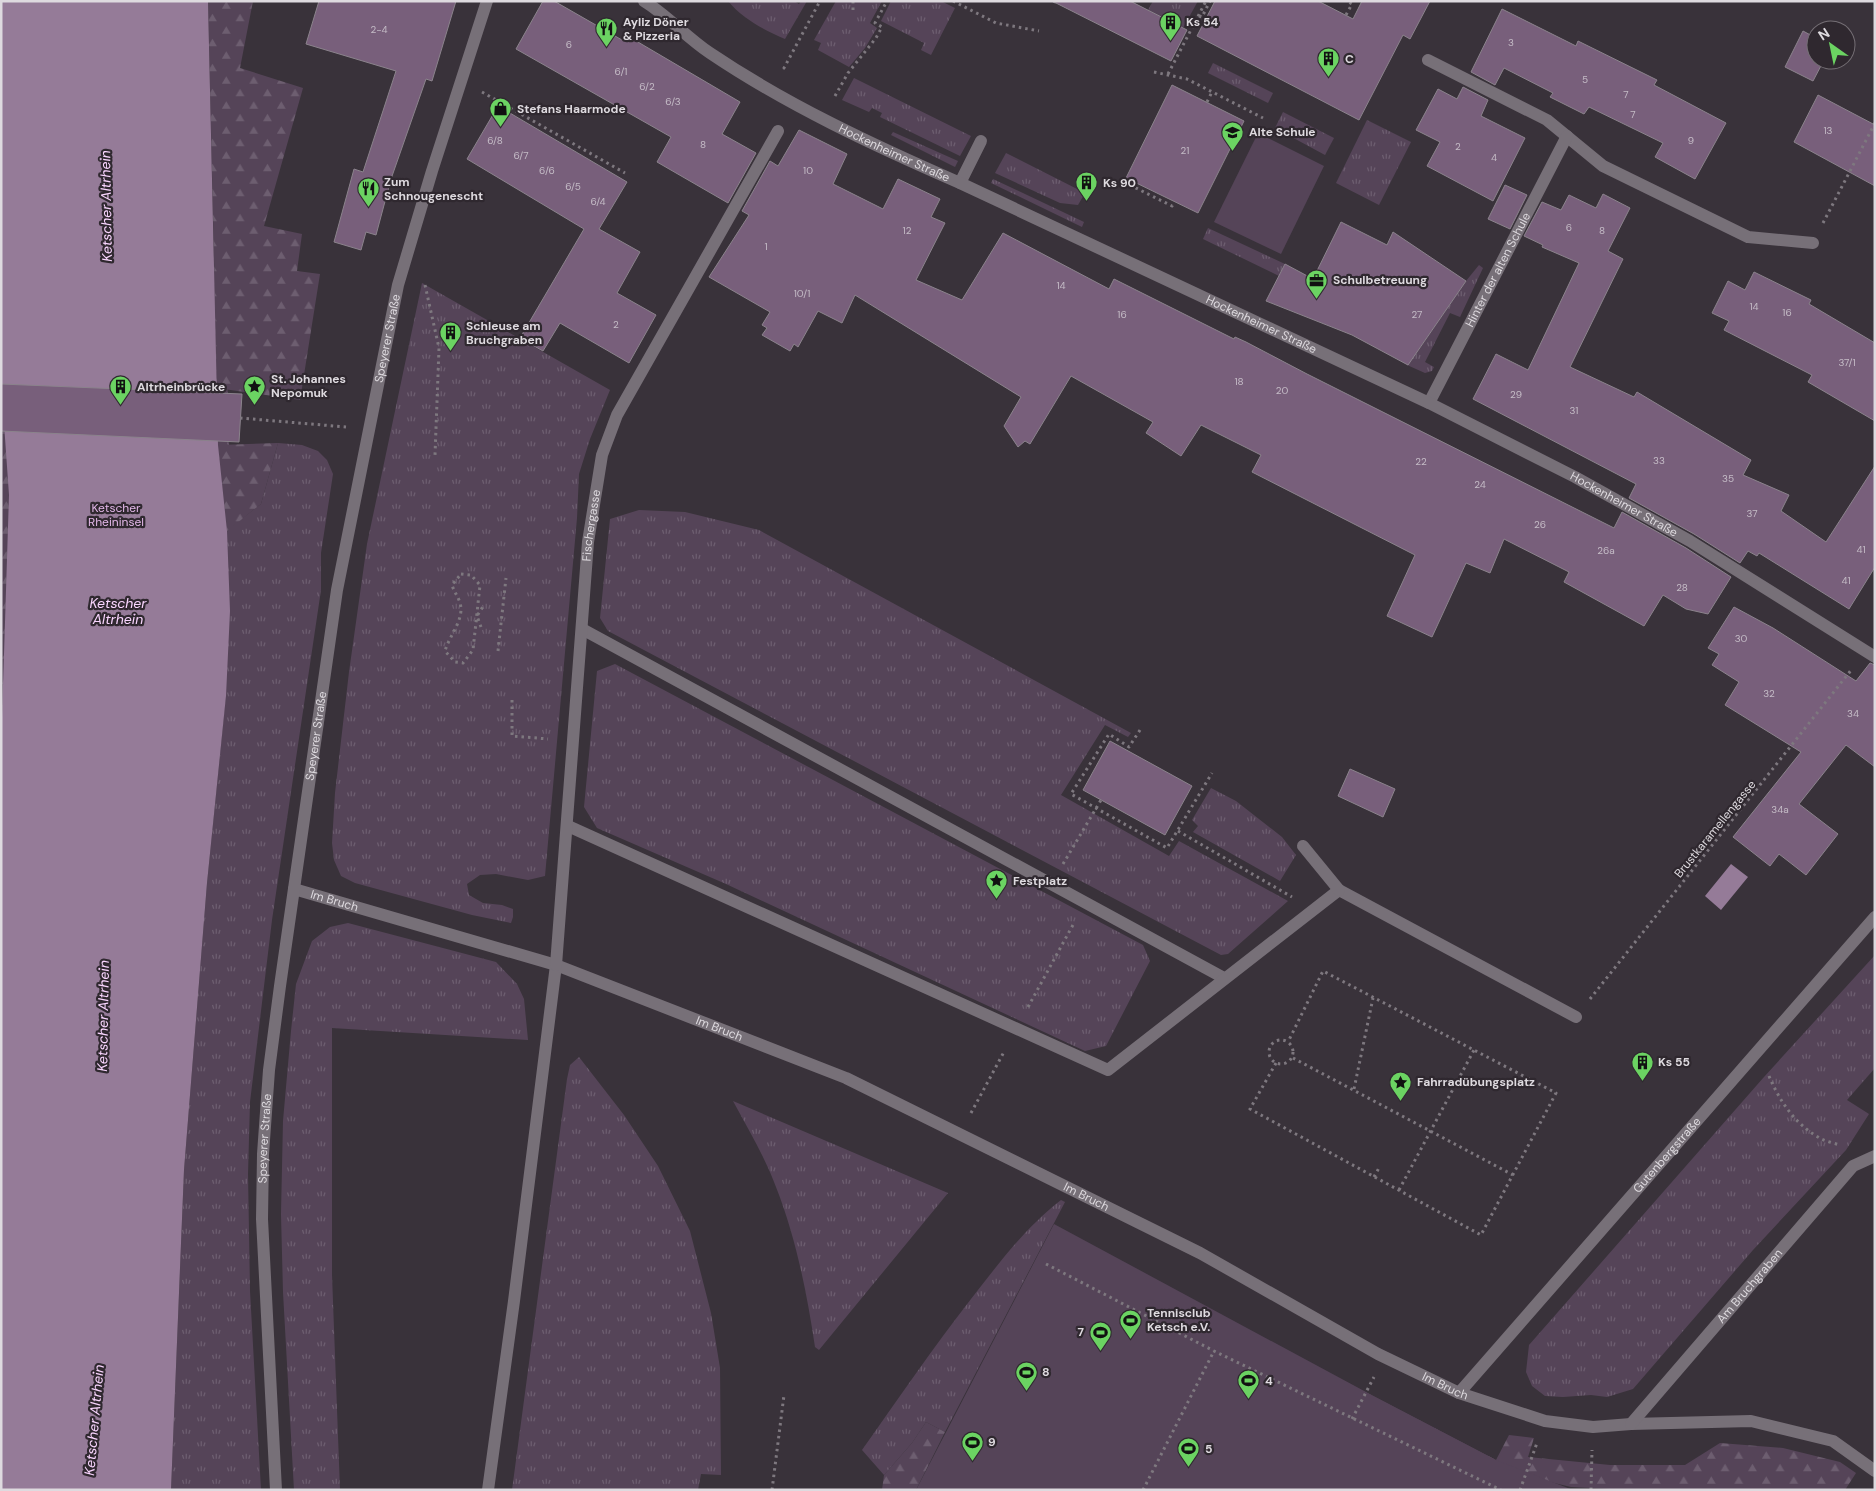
<svg xmlns="http://www.w3.org/2000/svg" width="1876" height="1491" viewBox="0 0 1876 1491" font-family="'DM Sans',sans-serif">
<defs>
<pattern id="grass-tufts" width="24" height="20" patternUnits="userSpaceOnUse" patternTransform="scale(1.25)"><rect width="24" height="20" fill="#554458"/><path d="M3 7l-1-3M5 7V3M7 7l1-3M15 17l-1-3M17 17v-4M19 17l1-3" fill="none" stroke="#6d5e70"/></pattern>
<pattern id="forest-firs" width="22" height="20" patternUnits="userSpaceOnUse" patternTransform="scale(1.25)"><rect width="22" height="20" fill="#554458"/><path d="M5 1l3.5 6h-7zM16 11l3.5 6h-7z" fill="#6d5e70"/></pattern>
</defs>
<rect width="100%" height="100%" fill="#39323a"/>
<!-- grass -->
<g fill="url(#grass-tufts)">
<path d="M1,1L211,237L228,394L231,527L261,504L278,443L302,445L318,451L327,460L333,474L321,553V590L272,920L250,1102L248,1174L250,1291L261,1490H171L184,1170L207,883L226,694L1,1490Z"/>
<path d="M728,1H794L799,4L801,1H807L785,39C764,30 743,19 728,1Z"/>
<path d="M836,1H882L870,23L877,28L865,48L849,67L818,50L821,43L814,40Z"/>
<path d="M891,1H941L955,8L931,55L921,50L924,43L881,21Z"/>
<path d="M1153,1H1198L1183,28L1148,10Z"/>
<path d="M1213,63L1273,93L1268,103L1208,73Z"/>
<path d="M854,78L971,136L960,156L880,117L882,113L872,108L869,112L842,100Z"/>
<path d="M1283,112L1334,138L1325,155L1275,128Z"/>
<path d="M1367,120L1411,142L1379,205L1336,183Z"/>
<path d="M893,132L958,161L955,167L891,135Z"/>
<path d="M1006,153L1085,193L1078,205L1060,203L995,173Z"/>
<path d="M993,179L1084,222L1082,227L991,183Z"/>
<path d="M1208,228L1285,264L1279,276L1203,239Z"/>
<path d="M1479,265L1483,268L1460,317L1450,313L1425,362L1434,367L1432,371L1425,373L1407,365L1417,346L1420,348L1466,281Z"/>
<path d="M422,283L610,390L590,439L579,474L577,518L545,876L528,880L496,874L480,875L467,884L469,895L483,903L502,905L513,909V917L511,923L472,915L355,883L341,876L334,860L332,843L335,793L349,672L367,544Z"/>
<path d="M639,510L685,512L759,530L1131,733L1128,737L1105,725L1061,795L1169,856L1179,841L1288,901L1228,954L1221,955L608,631L600,618L610,519Z"/>
<path d="M615,664L1143,945L1150,961L1106,1046L1085,1051L726,884L597,828L584,807L597,671Z"/>
<path d="M1211,788L1236,801L1282,837L1296,855L1280,881L1193,832L1198,826L1192,820Z"/>
<path d="M348,923L496,962L517,984L524,999L528,1040L332,1028V1275L340,1490H294L283,1292L281,1214L283,1121L291,1031L296,984L312,941L330,927Z"/>
<path d="M1875,955V1068L1847,1100L1869,1114L1846,1150L1753,1250L1633,1389L1607,1397L1591,1395L1563,1397L1545,1396L1532,1386L1526,1372L1529,1345L1764,1077Z"/>
<path d="M579,1057L624,1115L658,1166L690,1231L711,1313L720,1368L721,1475L701,1474L698,1490H512L567,1079L570,1065Z"/>
<path d="M733,1101L948,1193L819,1350L815,1347C807,1293 796,1238 776,1187C765,1157 748,1129 733,1101Z"/>
<path d="M1061,1200L1065,1202L945,1432L926,1422L912,1443L884,1475L862,1450C898,1399 933,1348 971,1299C1000,1262 1024,1229 1061,1200Z"/>
</g>
<!-- forest -->
<g fill="url(#forest-firs)">
<path d="M208,1H253L240,68L303,88L264,226L302,234L297,271L320,274L300,400L217,388Z"/>
<path d="M1,381L9,495L1,749Z"/>
<path d="M278,443L261,504L227,531L218,445Z"/>
<path d="M1269,1342L1496,1460L1509,1435L1534,1438L1528,1457L1610,1465H1685L1720,1443L1783,1448L1840,1462L1856,1473L1845,1490H1629L1571,1487L1462,1461Z"/>
<path d="M926,1422L945,1432L916,1490H882L884,1475L912,1443Z"/>
</g>
<!-- garden -->
<g fill="#554458">
<path d="M1258,133L1324,166L1281,254L1214,222Z"/>
<path d="M1054,1224L1366,1392L1496,1460L1573,1490H916Z"/>
</g>
<!-- water -->
<g fill="#957b98">
<path d="M1,1H208L218,445L227,531L230,611L226,696L207,883L184,1170L171,1490H1V749L9,495L1,381Z"/>
<path d="M1731,864L1748,877L1721,910L1705,896Z"/>
</g>
<!-- building -->
<g fill="#785f7b" stroke="#8b838c">
<path d="M319,1H456L432,81L426,79L391,179L376,235L366,232L361,250L334,242L354,169L363,172L396,71L306,44Z"/>
<path d="M543,1H554L622,40L626,35L740,102L722,134L756,153L728,203L657,162L671,137L516,49Z"/>
<path d="M1052,1H1130L1187,30L1171,61Z"/>
<path d="M1215,1H1318L1353,19L1362,1H1430L1410,39L1403,35L1359,120L1197,36Z"/>
<path d="M1502,9L1576,46L1578,41L1657,80L1654,85L1726,123L1695,179L1655,157L1663,143L1589,107L1584,114L1550,97L1553,93L1504,68L1495,85L1471,72Z"/>
<path d="M1803,31L1816,38V60H1824L1813,81L1785,67Z"/>
<path d="M1172,85L1244,121L1198,213L1126,178Z"/>
<path d="M1463,87L1488,100L1481,116L1525,138L1493,201L1427,166L1440,142L1416,130L1438,89L1457,99Z"/>
<path d="M1818,95L1875,125V186L1794,142Z"/>
<path d="M498,106L627,182L599,229L640,252L617,293L656,315L629,363L560,323L543,351L520,338L584,229L467,159Z"/>
<path d="M799,130L847,154L833,184L883,209L898,179L940,199L931,217L945,223L916,280L962,300L1003,233L1109,289L1114,279L1234,339L1235,337L1246,342L1307,374L1614,528L1622,512L1686,548L1731,577L1708,614L1686,609L1663,595L1644,626L1564,582L1569,572L1504,539L1490,573L1466,563L1432,637L1387,616L1415,555L1252,472L1261,455L1201,425L1181,456L1146,433L1153,422L1071,376L1030,444L1025,441L1018,447L1004,426L1021,397L855,295L842,323L818,311L798,347L794,344L790,351L762,335L767,328L762,325L770,312L709,277L749,215L742,211L770,161L778,166Z"/>
<path d="M1505,185L1527,195L1510,229L1488,219Z"/>
<path d="M1603,194L1630,208L1608,251L1623,259L1570,367L1634,397L1637,392L1751,460L1743,475L1789,495L1781,511L1826,542L1875,466V567L1849,609L1759,553L1757,556L1748,551L1740,563L1694,534L1629,498L1636,484L1473,399L1496,354L1528,370L1579,263L1542,247L1543,245L1524,236L1542,202L1561,210L1569,195L1596,208Z"/>
<path d="M1341,222L1387,245L1393,232L1466,281L1408,365L1352,335L1266,301L1285,264L1313,279Z"/>
<path d="M1754,272L1811,300L1809,304L1875,343V421L1808,382L1812,375L1724,330L1729,321L1712,313L1728,281L1745,290Z"/>
<path d="M1,384L242,394L239,442L1,431Z"/>
<path d="M1734,607L1773,628L1856,681L1870,663L1875,665V767L1846,745L1799,804L1838,834L1806,875L1779,854L1770,866L1733,837L1801,752L1725,705L1739,682L1712,665L1719,654L1708,648Z"/>
<path d="M1110,741L1192,786L1165,835L1083,790Z"/>
<path d="M1350,769L1395,789L1383,817L1338,796Z"/>
</g>
<g fill="none" stroke-linecap="round" stroke-linejoin="round">
<!-- path -->
<g stroke="#7e787f" stroke-width="3" stroke-dasharray="2.5 4" stroke-linecap="butt">
<path d="M953,1L996,23L1039,31"/>
<path d="M1054,3L1055,1"/>
<path d="M853,10V1"/>
<path d="M1346,15L1352,4L1347,1"/>
<path d="M1199,16L1202,17L1210,1"/>
<path d="M785,68H784L820,1"/>
<path d="M1154,72L1187,79L1263,118"/>
<path d="M1168,74L1206,1"/>
<path d="M482,92L625,173"/>
<path d="M835,96L848,73L876,38L882,27L875,23L887,1"/>
<path d="M1207,102L1212,92"/>
<path d="M1124,182L1172,206L1174,202"/>
<path d="M1823,223L1875,123"/>
<path d="M425,285L439,348L435,455"/>
<path d="M240,418L346,427"/>
<path d="M461,574L471,575L480,585L473,650L463,663L455,662L445,651C449,636 465,619 460,603C458,596 454,592 452,585Z"/>
<path d="M481,627L477,616L484,605"/>
<path d="M498,651L506,578"/>
<path d="M512,700V736L548,739"/>
<path d="M1140,730L1129,747L1109,734L1071,794L1167,848L1212,773"/>
<path d="M1178,831L1292,897"/>
<path d="M1063,864L1101,800"/>
<path d="M1590,999L1852,669"/>
<path d="M1028,1007L1074,923"/>
<circle cx="1281" cy="1052" r="12"/>
<path d="M1293,1058L1513,1175"/>
<path d="M1276,1063L1250,1109L1481,1235L1556,1093L1323,971L1288,1042"/>
<path d="M1769,1076C1779,1100 1794,1123 1818,1137C1824,1141 1833,1143 1840,1145"/>
<path d="M1354,1089L1373,998"/>
<path d="M971,1113L1005,1050"/>
<path d="M1374,1177L1380,1166"/>
<path d="M1399,1190L1474,1050"/>
<path d="M1046,1264L1214,1351L1501,1490"/>
<path d="M1352,1419L1374,1377"/>
<path d="M772,1490L784,1395"/>
<path d="M1143,1490L1214,1351"/>
<path d="M1520,1490L1537,1443"/>
<path d="M1591,1490L1592,1450"/>
</g>
<!-- service -->
<g stroke="#777078" stroke-width="12">
<path d="M960,183L981,141"/>
<path d="M582,629L1224,978"/>
<path d="M568,826L1108,1070L1339,890L1576,1017"/>
<path d="M1303,846L1339,890"/>
<path d="M488,1490L514,1301L556,965"/>
</g>
<!-- minor -->
<g stroke="#777078" stroke-width="12">
<path d="M1428,60L1547,120L1603,166L1748,237L1813,243"/>
<path id="s1" d="M1429,403L1567,136"/>
<path id="s2" d="M294,889L556,965L846,1078L1200,1253L1378,1354L1459,1393L1545,1421L1593,1427L1631,1424L1751,1421L1833,1441L1875,1471"/>
<path id="s3" d="M556,965L588,542L602,455L617,415L778,131"/>
<path id="s4" d="M1459,1393L1875,917"/>
<path id="s5" d="M1631,1424L1853,1166L1875,1156"/>
</g>
<!-- tertiary -->
<g stroke="#777078" stroke-width="12">
<path id="s6" d="M644,1C667,15 686,37 710,53C787,105 875,146 960,183L1429,403L1575,477L1690,541L1875,657"/>
<path id="s7" d="M276,1490L262,1219L263,1154L269,1070L280,986L337,590L398,285L432,171L487,1"/>
</g>
</g>
<!-- icons -->
<defs>
<symbol id="building-pin" viewBox="-11 -11 22 30"><path d="M0 17L-7.5 6A9.5 9.5 0 1 1 7.5 6Z" fill="#6bd362" stroke="#2f282f"/><path d="M-4-6H4V6H1V3H-1V6H-4ZM-2.5-4.3h1.7v1.8h-1.7ZM.8-4.3h1.7v1.8H.8ZM-2.5-1h1.7V.8h-1.7ZM.8-1h1.7V.8H.8Z" fill="#111"/></symbol>
<symbol id="restaurant-pin" viewBox="-11 -11 22 30"><path d="M0 17L-7.5 6A9.5 9.5 0 1 1 7.5 6Z" fill="#6bd362" stroke="#2f282f"/><path d="M-5-6h1v4h1v-4h1v4h1v-4h1v5L-1.5 .5V6h-2V.5L-5-1ZM5-6V6H3V1.5H1.5Q1.5-4 5-6Z" fill="#111"/></symbol>
<symbol id="shop-pin" viewBox="-11 -11 22 30"><path d="M0 17L-7.5 6A9.5 9.5 0 1 1 7.5 6Z" fill="#6bd362" stroke="#2f282f"/><path d="M-5-2.5h2.3a2.7 3.5 0 0 1 5.4 0H5L5.5 6h-11ZM-1.5-2.5h3a1.5 2.3 0 0 0-3 0Z" fill="#111"/></symbol>
<symbol id="school-pin" viewBox="-11 -11 22 30"><path d="M0 17L-7.5 6A9.5 9.5 0 1 1 7.5 6Z" fill="#6bd362" stroke="#2f282f"/><path d="M0-5L7-2L0 1L-7-2ZM-4 1L0 2.5L4 1V4Q0 6-4 4Z" fill="#111"/></symbol>
<symbol id="office-pin" viewBox="-11 -11 22 30"><path d="M0 17L-7.5 6A9.5 9.5 0 1 1 7.5 6Z" fill="#6bd362" stroke="#2f282f"/><path d="M-6-3h4V-5.5h4V-3h4V5H-6ZM-1-4.5V-3h2v-1.5ZM-6 0V1H6V0Z" fill="#111"/></symbol>
<symbol id="sight-pin" viewBox="-11 -11 22 30"><path d="M0 17L-7.5 6A9.5 9.5 0 1 1 7.5 6Z" fill="#6bd362" stroke="#2f282f"/><path d="M0-6L1.8-2.2L6-1.7L2.9 1.2L3.7 5.4L0 3.3L-3.7 5.4L-2.9 1.2L-6-1.7L-1.8-2.2Z" fill="#111"/></symbol>
<symbol id="stadium-pin" viewBox="-11 -11 22 30"><path d="M0 17L-7.5 6A9.5 9.5 0 1 1 7.5 6Z" fill="#6bd362" stroke="#2f282f"/><path d="M0-5a6.5 5 0 1 0 0 10a6.5 5 0 1 0 0-10ZM-3.5-1.8h7v3.6h-7Z" fill="#111"/></symbol>
</defs>
<g fill-rule="evenodd">
<use href="#building-pin" x="1158" y="10" width="25" height="34"/>
<use href="#restaurant-pin" x="594" y="16" width="25" height="34"/>
<use href="#building-pin" x="1316" y="46" width="25" height="34"/>
<use href="#shop-pin" x="488" y="96" width="25" height="34"/>
<use href="#school-pin" x="1220" y="120" width="25" height="34"/>
<use href="#building-pin" x="1074" y="170" width="25" height="34"/>
<use href="#restaurant-pin" x="356" y="176" width="25" height="34"/>
<use href="#office-pin" x="1304" y="268" width="25" height="34"/>
<use href="#building-pin" x="438" y="320" width="25" height="34"/>
<use href="#sight-pin" x="242" y="374" width="25" height="34"/>
<use href="#building-pin" x="108" y="374" width="25" height="34"/>
<use href="#sight-pin" x="984" y="868" width="25" height="34"/>
<use href="#building-pin" x="1630" y="1050" width="25" height="34"/>
<use href="#sight-pin" x="1388" y="1070" width="25" height="34"/>
<use href="#stadium-pin" x="1118" y="1308" width="25" height="34"/>
<use href="#stadium-pin" x="1088" y="1320" width="25" height="34"/>
<use href="#stadium-pin" x="1014" y="1360" width="25" height="34"/>
<use href="#stadium-pin" x="1236" y="1368" width="25" height="34"/>
<use href="#stadium-pin" x="960" y="1430" width="25" height="34"/>
<use href="#stadium-pin" x="1176" y="1436" width="25" height="34"/>
</g>
<g text-anchor="middle" stroke-width="4.5" stroke-linejoin="round" paint-order="stroke">
<!-- number labels -->
<g font-size="10" fill="#c4bbc6">
<text x="379" y="33">2-4</text>
<text x="1511" y="46">3</text>
<text x="569" y="48">6</text>
<text x="621" y="75">6/1</text>
<text x="1585" y="83">5</text>
<text x="647" y="90">6/2</text>
<text x="1626" y="98">7</text>
<text x="673" y="105">6/3</text>
<text x="1633" y="118">7</text>
<text x="1828" y="134">13</text>
<text x="495" y="144">6/8</text>
<text x="1691" y="144">9</text>
<text x="703" y="148">8</text>
<text x="1458" y="150">2</text>
<text x="1185" y="154">21</text>
<text x="521" y="159">6/7</text>
<text x="1494" y="161">4</text>
<text x="547" y="174">6/6</text>
<text x="808" y="174">10</text>
<text x="573" y="190">6/5</text>
<text x="598" y="205">6/4</text>
<text x="1569" y="231">6</text>
<text x="907" y="234">12</text>
<text x="1602" y="234">8</text>
<text x="766" y="250">1</text>
<text x="1061" y="289">14</text>
<text x="802" y="297">10/1</text>
<text x="1754" y="310">14</text>
<text x="1787" y="316">16</text>
<text x="1122" y="318">16</text>
<text x="1417" y="318">27</text>
<text x="616" y="328">2</text>
<text x="1847" y="366">37/1</text>
<text x="1239" y="385">18</text>
<text x="1282" y="394">20</text>
<text x="1516" y="398">29</text>
<text x="1574" y="414">31</text>
<text x="1659" y="464">33</text>
<text x="1421" y="465">22</text>
<text x="1728" y="482">35</text>
<text x="1480" y="488">24</text>
<text x="1752" y="517">37</text>
<text x="1540" y="528">26</text>
<text x="1861" y="553">41</text>
<text x="1606" y="554">26a</text>
<text x="1846" y="584">41</text>
<text x="1682" y="591">28</text>
<text x="1741" y="642">30</text>
<text x="1769" y="697">32</text>
<text x="1853" y="717">34</text>
<text x="1780" y="813">34a</text>
</g>
<!-- poi labels -->
<g font-size="12" font-weight="bold" fill="#dedadf" stroke="#2f282f" text-anchor="start">
<text x="623" y="26">Ayliz Döner<tspan x="623" dy="14">&amp; Pizzeria</tspan></text>
<text x="1186" y="26">Ks 54</text>
<text x="1345" y="63">C</text>
<text x="517" y="113">Stefans Haarmode</text>
<text x="1249" y="136">Alte Schule</text>
<text x="384" y="186">Zum<tspan x="384" dy="14">Schnougenescht</tspan></text>
<text x="1103" y="187">Ks 90</text>
<text x="1333" y="284">Schulbetreuung</text>
<text x="466" y="330">Schleuse am<tspan x="466" dy="14">Bruchgraben</tspan></text>
<text x="271" y="383">St. Johannes<tspan x="271" dy="14">Nepomuk</tspan></text>
<text x="137" y="391">Altrheinbrücke</text>
<text x="1013" y="885">Festplatz</text>
<text x="1658" y="1066">Ks 55</text>
<text x="1417" y="1086">Fahrradübungsplatz</text>
<text x="1147" y="1317">Tennisclub<tspan x="1147" dy="14">Ketsch e.V.</tspan></text>
<text x="1084" y="1336" text-anchor="end">7</text>
<text x="1042" y="1376">8</text>
<text x="1265" y="1385">4</text>
<text x="988" y="1446">9</text>
<text x="1205" y="1453">5</text>
</g>
<!-- street labels -->
<g font-size="12" fill="#dedadf" stroke="#2f282f">
<text dy="4" stroke="none"><textPath href="#s6" startOffset="294">Hockenheimer Straße</textPath></text>
<text dy="4" stroke="none"><textPath href="#s1" startOffset="150">Hinter der alten Schule</textPath></text>
<text dy="4" stroke="none"><textPath href="#s6" startOffset="699">Hockenheimer Straße</textPath></text>
<text dy="4" stroke="none"><textPath href="#s7" startOffset="1162">Speyerer Straße</textPath></text>
<text dy="4" stroke="none"><textPath href="#s6" startOffset="1104">Hockenheimer Straße</textPath></text>
<text dy="4" stroke="none"><textPath href="#s3" startOffset="441">Fischergasse</textPath></text>
<text dy="4" stroke="none"><textPath href="#s7" startOffset="758">Speyerer Straße</textPath></text>
<text transform="translate(1715 829) rotate(-51)" y="4">Brustkaramellengasse</text>
<text dy="4" stroke="none"><textPath href="#s2" startOffset="42">Im Bruch</textPath></text>
<text dy="4" stroke="none"><textPath href="#s2" startOffset="448">Im Bruch</textPath></text>
<text dy="4" stroke="none"><textPath href="#s7" startOffset="352">Speyerer Straße</textPath></text>
<text dy="4" stroke="none"><textPath href="#s4" startOffset="316">Gutenbergstraße</textPath></text>
<text dy="4" stroke="none"><textPath href="#s2" startOffset="852">Im Bruch</textPath></text>
<text dy="4" stroke="none"><textPath href="#s5" startOffset="182">Am Bruchgraben</textPath></text>
<text dy="4" stroke="none"><textPath href="#s2" startOffset="1258">Im Bruch</textPath></text>
</g>
<!-- park labels -->
<g font-size="12" fill="#e2b7e8" stroke="#2f282f">
<text x="116" y="512">Ketscher<tspan x="116" dy="14">Rheininsel</tspan></text>
</g>
<!-- water labels -->
<g font-size="14" font-style="italic" fill="#fad6ff" stroke="#2f282f">
<text transform="translate(106 206) rotate(-91)" y="5">Ketscher Altrhein</text>
<text x="118" y="608">Ketscher<tspan x="118" dy="16">Altrhein</tspan></text>
<text transform="translate(103 1016) rotate(-89)" y="5">Ketscher Altrhein</text>
<text transform="translate(94 1420) rotate(-85)" y="5">Ketscher Altrhein</text>
</g>
</g>
<!-- border -->
<rect width="1876" height="1491" fill="none" stroke="#dedadf" stroke-width="5"/>
<!-- north arrow -->
<g transform="translate(1831 45) rotate(327)"><circle r="24" fill="#2f282f" stroke="#756f75"/>
<path d="M0-4L9 19L0 12L-9 19Z" fill="#6bd362"/>
<text y="-8" font-size="14" font-weight="bold" text-anchor="middle" fill="#dedadf">N</text>
</g>
</svg>
